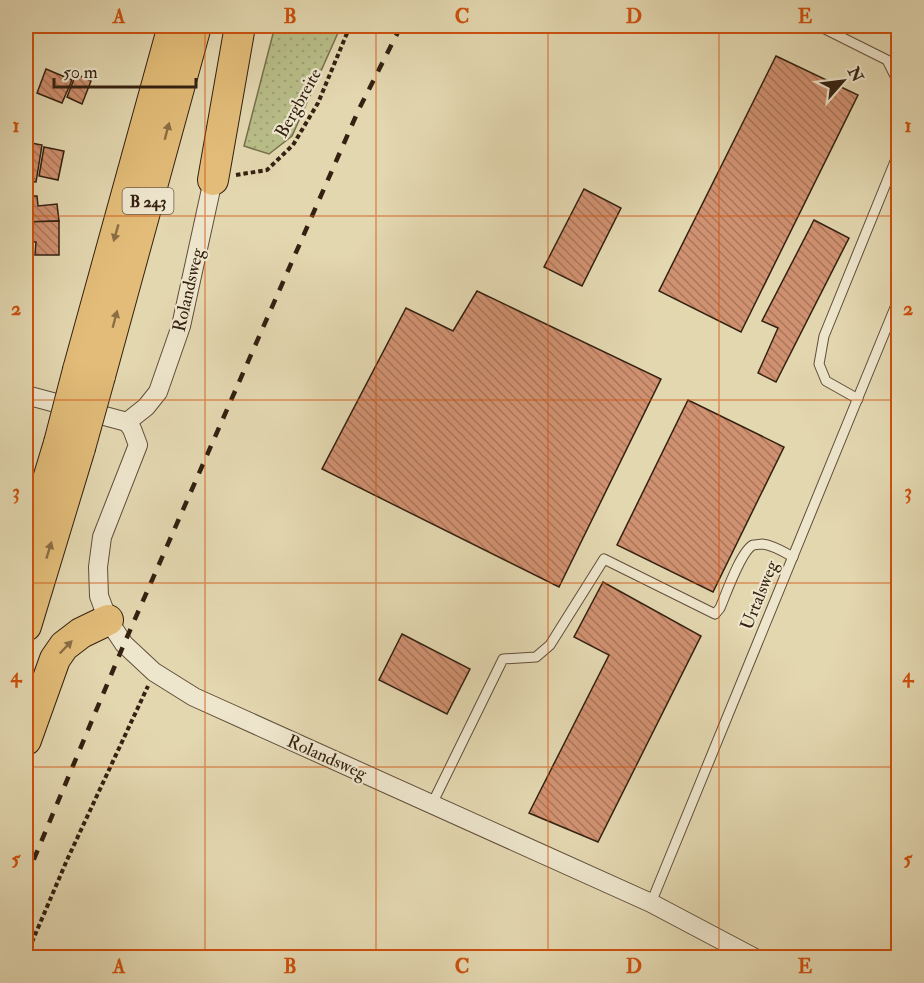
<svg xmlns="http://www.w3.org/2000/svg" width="924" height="983" viewBox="0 0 924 983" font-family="'IM FELL Double Pica',serif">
<defs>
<pattern id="green-dots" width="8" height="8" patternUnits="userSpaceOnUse" patternTransform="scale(1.5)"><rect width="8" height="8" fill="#b8bd88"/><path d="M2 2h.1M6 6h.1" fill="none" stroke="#9fa274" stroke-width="1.8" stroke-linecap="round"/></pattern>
<pattern id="building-back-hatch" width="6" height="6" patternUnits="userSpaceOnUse" patternTransform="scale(1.5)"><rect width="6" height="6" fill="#d09170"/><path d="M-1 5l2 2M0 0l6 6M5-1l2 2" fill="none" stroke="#aa765b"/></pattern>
</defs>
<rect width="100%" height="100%" fill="#e3d7b0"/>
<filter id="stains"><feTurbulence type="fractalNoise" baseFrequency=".00333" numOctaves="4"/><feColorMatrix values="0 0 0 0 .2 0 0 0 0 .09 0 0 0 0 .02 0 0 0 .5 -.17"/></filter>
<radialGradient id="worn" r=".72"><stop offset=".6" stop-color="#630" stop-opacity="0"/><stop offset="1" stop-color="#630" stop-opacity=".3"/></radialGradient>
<!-- green -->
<path fill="url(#green-dots)" stroke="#766f4c" stroke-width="1.5" d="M275,26H341L292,136L269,154L244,146Z"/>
<!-- building -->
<g fill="url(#building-back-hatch)" stroke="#342111" stroke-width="1.5">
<path d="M776,56L858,95L741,332L659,291Z"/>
<path d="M46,69L72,80L62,103L37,93Z"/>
<path d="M76,74L91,81L82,104L67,97Z"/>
<path d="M26,142L42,145L36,182L26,181Z"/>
<path d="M44,147L64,151L58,180L39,176Z"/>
<path d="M584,189L621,208L582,286L544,267Z"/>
<path d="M26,196H37L38,206L57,204L59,221L26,222Z"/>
<path d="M814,220L849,238L776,382L758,373L778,328L762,321Z"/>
<path d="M59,221V255H35L36,242H26V222Z"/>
<path d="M477,291L661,379L559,587L322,469L406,308L453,331Z"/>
<path d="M688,400L784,447L713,592L617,545Z"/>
<path d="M603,582L701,636L598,842L529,813L609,655L574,637Z"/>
<path d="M402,634L470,669L447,714L379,680Z"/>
</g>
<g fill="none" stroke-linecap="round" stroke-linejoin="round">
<defs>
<g id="service">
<path d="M823,28L887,60L898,82"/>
<path d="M858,399L826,381L819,364L824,336L898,154"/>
<path d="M432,804L503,659L536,657L550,645L604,559L715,614L720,608C726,594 741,551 753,545C755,545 761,544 762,544C773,545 784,552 793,557"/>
<path d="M651,903L898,300"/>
</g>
<g id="minor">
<path d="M213,180L181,326L158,392L146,407L127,422L132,429L138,445L102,537L98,567L99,596L108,620L124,644L154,672L194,697L651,903L755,958"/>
<path d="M26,395L127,422"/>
</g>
<g id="trunk">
<path d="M213,180L240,26"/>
<path d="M78,370L173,26"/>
<path d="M100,376L196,26"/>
<path d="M26,552L59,443"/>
<path d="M26,626L80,448"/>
<path d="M26,740L55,659L64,646L81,633L108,620"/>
</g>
</defs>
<!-- service casing -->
<use href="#service" stroke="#604e39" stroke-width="11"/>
<!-- minor casing -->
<use href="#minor" stroke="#604e39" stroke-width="20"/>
<!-- trunk casing -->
<use href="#trunk" stroke="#342111" stroke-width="32"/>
<!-- path -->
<g stroke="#342111" stroke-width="4" stroke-dasharray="4.5 3" stroke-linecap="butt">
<path d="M236,175L267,170L293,145L318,103L350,26"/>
<path d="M26,956L67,860L148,686"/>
</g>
<!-- service -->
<use href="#service" stroke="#ede5cc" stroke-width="9"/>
<!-- minor -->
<use href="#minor" stroke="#ede5cc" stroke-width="18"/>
<!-- trunk -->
<use href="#trunk" stroke="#e2bc78" stroke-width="30"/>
<!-- rail -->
<path stroke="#342111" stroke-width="4.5" stroke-dasharray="10 10" stroke-linecap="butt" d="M26,878L124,644L359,109L401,26"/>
<defs>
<g id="trunk-bridge">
<path d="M59,443L78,370"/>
<path d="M80,448L100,376"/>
</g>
</defs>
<!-- trunk-bridge casing -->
<use href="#trunk-bridge" stroke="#342111" stroke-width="32" stroke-linecap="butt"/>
<!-- trunk-bridge -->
<use href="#trunk-bridge" stroke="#e2bc78" stroke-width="30"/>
</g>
<!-- one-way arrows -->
<defs><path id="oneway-solid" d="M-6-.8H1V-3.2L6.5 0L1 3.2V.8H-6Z" transform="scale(1.5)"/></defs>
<g fill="#8b6e44">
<use href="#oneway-solid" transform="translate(167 131) rotate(-75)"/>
<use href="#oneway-solid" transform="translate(116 233) rotate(106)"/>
<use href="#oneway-solid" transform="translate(115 319) rotate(-75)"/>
<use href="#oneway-solid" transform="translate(49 550) rotate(-73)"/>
<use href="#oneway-solid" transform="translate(66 647) rotate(-46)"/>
</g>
<!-- grid -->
<path fill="none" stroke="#cd510d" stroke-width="1.5" stroke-opacity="0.55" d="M205,26V958M376,26V958M548,26V958M719,26V958M26,216H898M26,400H898M26,583H898M26,767H898"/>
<g text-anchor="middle" stroke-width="4.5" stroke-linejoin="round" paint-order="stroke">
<!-- shield labels -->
<rect fill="#ede5cc" stroke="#6c5c49" stroke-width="1.5" x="122.5" y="188" width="51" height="26" rx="4.5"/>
<g font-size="16" font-weight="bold" fill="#342111">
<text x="148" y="207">B 243</text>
</g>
<!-- street labels -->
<g font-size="18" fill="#342111" stroke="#ede5cc">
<text transform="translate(298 103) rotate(-61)" y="6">Bergbreite</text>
<text transform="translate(188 290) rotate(-77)" y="6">Rolandsweg</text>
<text transform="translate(759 595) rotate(-68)" y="6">Urtalsweg</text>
<text transform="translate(327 757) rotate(24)" y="6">Rolandsweg</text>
</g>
</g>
<!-- margin -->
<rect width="924" height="983" fill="none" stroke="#e3d7b0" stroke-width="66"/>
<!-- north arrow -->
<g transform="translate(843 81) rotate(62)" stroke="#ede5cc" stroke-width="4.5" paint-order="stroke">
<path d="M0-4.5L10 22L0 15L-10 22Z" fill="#342111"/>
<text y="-9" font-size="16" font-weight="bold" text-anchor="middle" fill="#342111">N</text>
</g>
<!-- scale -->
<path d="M54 78v9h142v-9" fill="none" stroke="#342111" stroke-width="3"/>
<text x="63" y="78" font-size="18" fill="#342111" stroke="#ede5cc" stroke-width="4.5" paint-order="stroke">50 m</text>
<rect x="33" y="33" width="858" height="917" fill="none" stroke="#cd510d" stroke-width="2"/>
<g font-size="20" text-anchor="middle" font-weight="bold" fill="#cd510d">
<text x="119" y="23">A</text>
<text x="290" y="23">B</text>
<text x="462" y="23">C</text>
<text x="634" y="23">D</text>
<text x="805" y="23">E</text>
<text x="16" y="132">1</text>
<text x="908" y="132">1</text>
<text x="16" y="315">2</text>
<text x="908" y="315">2</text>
<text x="16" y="498">3</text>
<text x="908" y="498">3</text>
<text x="16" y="682">4</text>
<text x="908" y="682">4</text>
<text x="16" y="865">5</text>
<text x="908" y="865">5</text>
<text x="119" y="973">A</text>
<text x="290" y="973">B</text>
<text x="462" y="973">C</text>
<text x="634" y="973">D</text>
<text x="805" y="973">E</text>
</g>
<rect width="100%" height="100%" filter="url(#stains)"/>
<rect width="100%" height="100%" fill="url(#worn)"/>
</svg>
